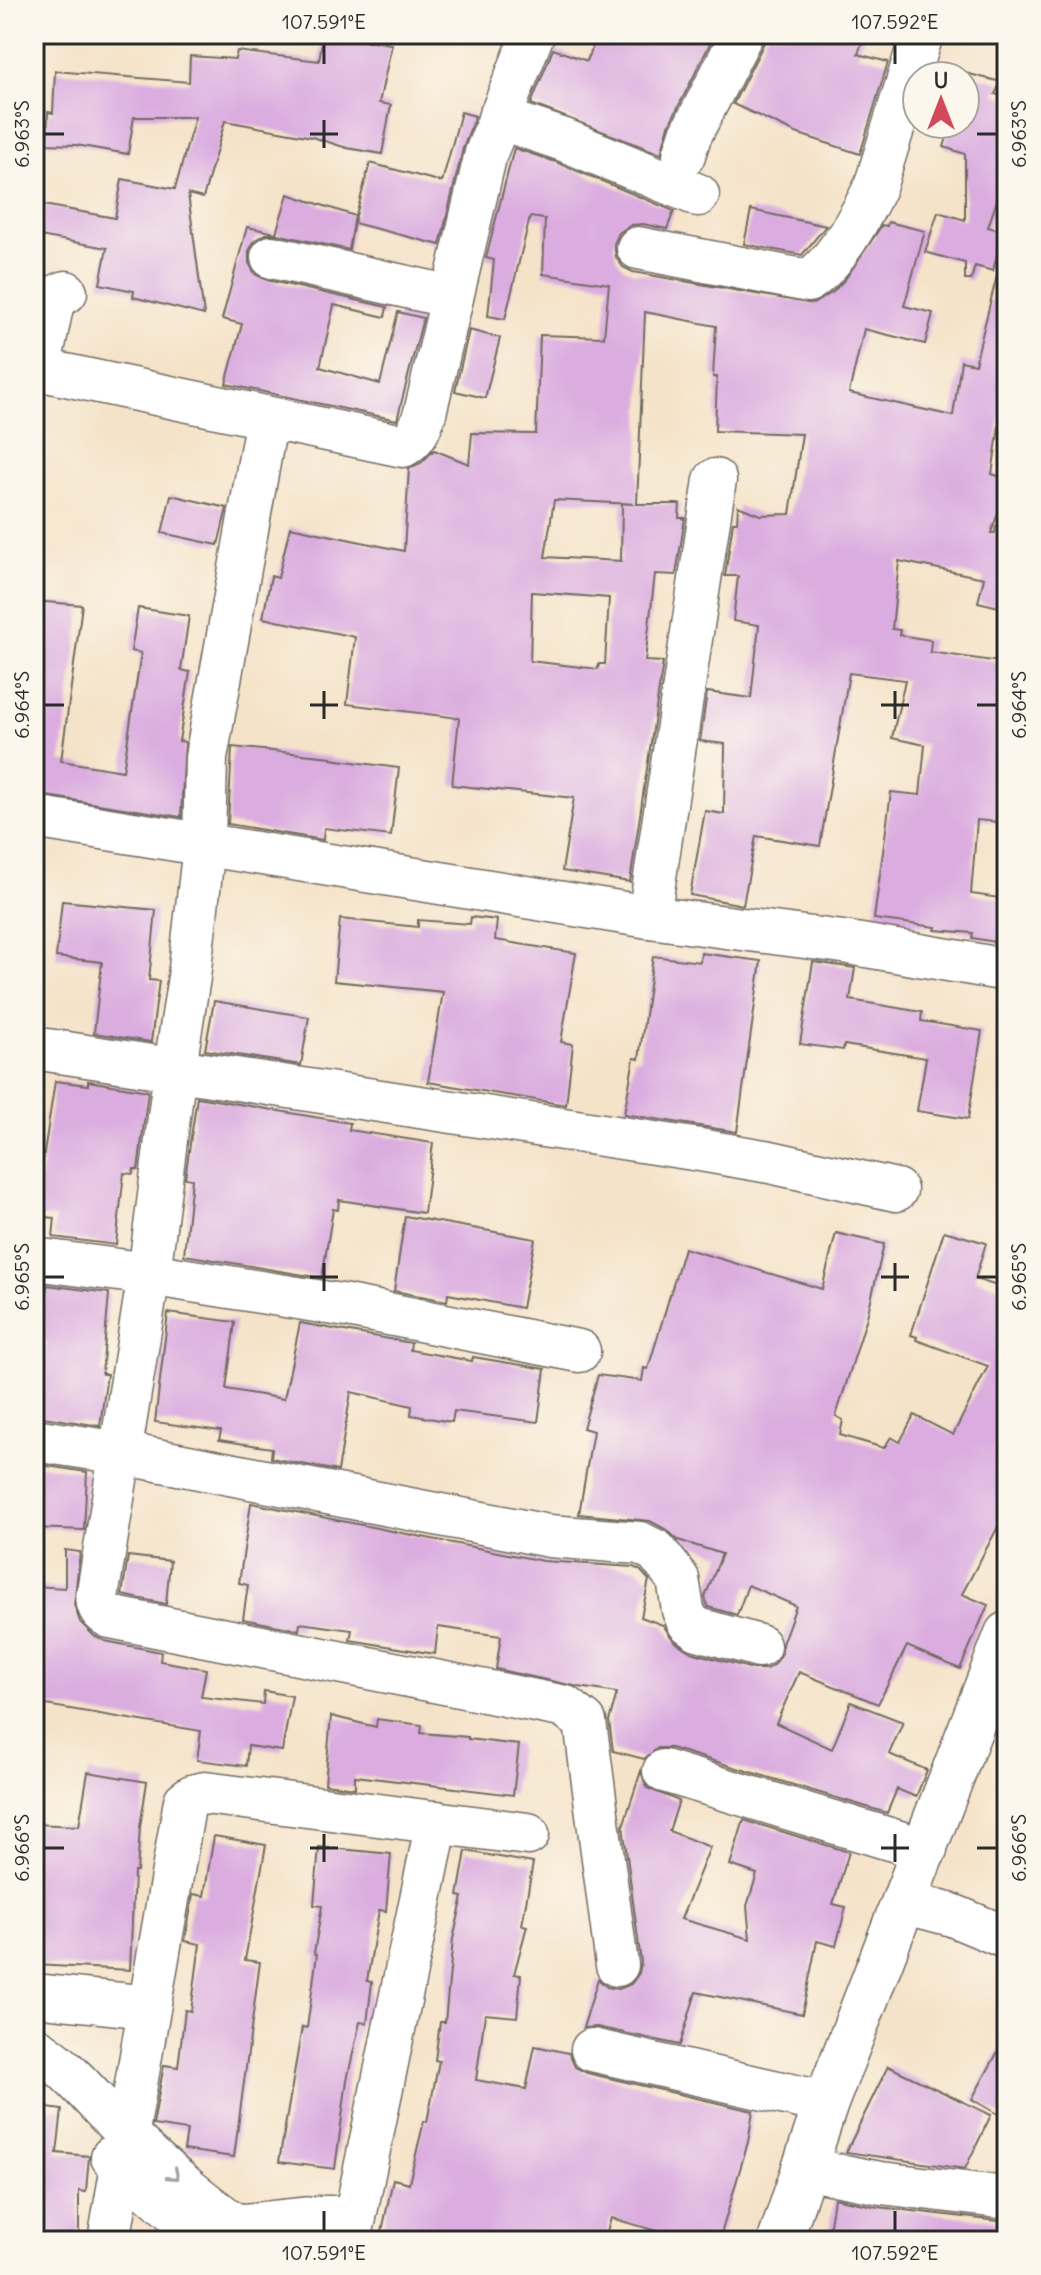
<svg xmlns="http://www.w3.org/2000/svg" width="1041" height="2275" viewBox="0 0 1041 2275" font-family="Delius,sans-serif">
<rect width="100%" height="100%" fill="#fbf7ec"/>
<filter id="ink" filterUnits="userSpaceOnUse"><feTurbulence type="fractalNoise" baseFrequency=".0125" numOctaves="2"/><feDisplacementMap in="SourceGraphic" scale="16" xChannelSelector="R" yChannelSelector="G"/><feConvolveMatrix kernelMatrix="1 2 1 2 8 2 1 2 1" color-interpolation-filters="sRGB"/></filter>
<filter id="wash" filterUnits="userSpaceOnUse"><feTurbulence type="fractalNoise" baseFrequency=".006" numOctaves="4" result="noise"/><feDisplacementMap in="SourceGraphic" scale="32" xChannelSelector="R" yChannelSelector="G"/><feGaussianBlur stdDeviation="1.8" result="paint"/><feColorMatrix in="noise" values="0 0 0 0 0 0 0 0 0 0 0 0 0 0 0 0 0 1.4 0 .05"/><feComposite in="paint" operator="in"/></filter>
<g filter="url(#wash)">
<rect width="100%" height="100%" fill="#f5e3c9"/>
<g id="blocks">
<!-- building -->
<g fill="#daacdf" fill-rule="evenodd">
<path d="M598,34H715L669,125L661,154L531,104L553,49L587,61Z"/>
<path d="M766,34H865L858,54L888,62L860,154L796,133L733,104L763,45Z"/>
<path d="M323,35L392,44L379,103L391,105L382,154L347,148L312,137L225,121L203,198L188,194L204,315L133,297L134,291L100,284L107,248L34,235L38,204L115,218L122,179L175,189L195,117H134L128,154L76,145L47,144L48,112L53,113L55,71L189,82L190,56L235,59L237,51L319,61Z"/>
<path d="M937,66L1001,82L995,94L1007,98V170L988,227L1003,231L993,271L975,266L971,280H965V263L925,252L938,212L965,220V154L944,147L951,124H965V76H934Z"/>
<path d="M461,112L475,116L463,148L440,245L354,223L370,163L442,182Z"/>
<path d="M514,148L556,162L674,211L667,229L643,224L631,225L619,233L614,244L616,257L623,267L633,272L813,304L833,292L846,278L882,225L887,226L888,222L925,231L904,306L933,313L925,344L864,329L849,393L953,416L961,361L975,364L997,275L1007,276V371L992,474L1007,479V487L991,533H995L996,526L1007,528V609L978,602L984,578L899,561L892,629L900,630L899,635L931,640L930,652L1007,663V823L977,820L971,894L1007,899V944L972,938L973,933L935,930L936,927L874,919L891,792L920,795L925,745L892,738L905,680L849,673L820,846L756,836L743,905L690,895L705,811L724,814L725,744L700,741L707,692L751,698L759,625L733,621L738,576H725L733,522H737L738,506L760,515L790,514L802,434L715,431L717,377H713L716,326L645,312L637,504H680L679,518H685L676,575L655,574L645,661L663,662L630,882L562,871L574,798L452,785L459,718L347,704L355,637L263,618L271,576L278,578L290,527L404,551L409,468L421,463L434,450L469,464L472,433L536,434L540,335L604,337L609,284L543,274L545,219L530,217L505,319L488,316L494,260L486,258ZM554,500L634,504L622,503L621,561L545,557ZM532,592L609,598L605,664H599L598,669L530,661Z"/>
<path d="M288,194L355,216L349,250L277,234H266L255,240L249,251V263L255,274L267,280L387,307L385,317L334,305L320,367L380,384L398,312L423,318L397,420L226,384L242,324L222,319L247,227L276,233Z"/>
<path d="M751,210L826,226L802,255L744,244Z"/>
<path d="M469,330L500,338L485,398L455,391Z"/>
<path d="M171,495L227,508L218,545L162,533Z"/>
<path d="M34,601L82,605L61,761L123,771L141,653L131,651L138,608L189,616L181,670L190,672L179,741L185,742L181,817L34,794Z"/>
<path d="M232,747L331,757V759L399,768L391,836L324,828L323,840L228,824Z"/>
<path d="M62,901L156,910L149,980L159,981L151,1042L94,1033L102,962L56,957Z"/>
<path d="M471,917L497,920L495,940L576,953L561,1042L573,1044L566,1105L428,1082L443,992L334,981L340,919L418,927V920L470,924Z"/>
<path d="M701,953L761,961L737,1132L624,1114L634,1058L639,1059L653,956L700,962Z"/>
<path d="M813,962L855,968L850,1000L922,1012L921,1021L982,1031L968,1119L917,1111L926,1058L844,1045L843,1050L800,1044Z"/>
<path d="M214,1001L309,1017L301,1065L205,1050Z"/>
<path d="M55,1081L88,1085V1081L148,1091L138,1170L134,1169L133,1174L124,1173L116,1245L53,1237L55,1218L34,1216V1178L40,1179Z"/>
<path d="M197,1097L350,1123L349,1130L433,1143L424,1213L339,1200L338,1210L333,1209L322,1278L184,1255L192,1179L185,1178Z"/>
<path d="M405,1216L535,1239L522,1308L448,1294L447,1301L394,1291Z"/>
<path d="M944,1231L986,1243L975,1279L1007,1289V1510L962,1594L988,1605L960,1669L907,1646L878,1704L799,1672L776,1723L832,1749L851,1702L903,1722L889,1754L927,1770L916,1797L897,1789L887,1813L671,1748H658L644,1759L613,1751L609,1721L617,1693L579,1687L496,1669L501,1636L438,1627L435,1654L350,1640L352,1630L300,1623L299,1630L243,1619L248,1585L239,1583L251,1503L543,1561L633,1567L640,1570L649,1580L641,1617L663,1625L674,1641L691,1652L753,1669H766L775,1664L782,1653V1644L796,1606L748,1585L737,1615L708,1607L705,1597L722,1554L678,1540L667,1530L650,1521L579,1514L593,1431L583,1428L598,1375L642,1381L644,1368L648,1369L684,1248L822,1289L836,1233L884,1244L867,1317L836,1416L843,1420L840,1435L884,1448L891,1437L900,1442L914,1415L953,1435L988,1366L916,1340L917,1337L911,1335Z"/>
<path d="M47,1285L109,1293L102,1374H107L100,1426L37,1416L46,1341L34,1340V1295L46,1296Z"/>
<path d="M168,1313L235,1322L226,1389L284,1399L300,1323L411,1343L410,1350L472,1361L473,1357L545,1369L538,1422L454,1411L452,1422L411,1415L412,1406L351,1392L338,1471L271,1458L272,1448L219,1440L221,1431L155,1422Z"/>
<path d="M34,1464L87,1472L84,1530L34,1528Z"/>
<path d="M65,1550L80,1552L74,1605L80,1622L94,1636L105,1641L161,1652L160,1661L206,1669L201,1697L263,1704L264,1691L292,1696L282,1751L248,1746L246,1766L197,1760L201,1731L34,1703V1586L65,1588Z"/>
<path d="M128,1556L170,1561L166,1604L122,1595Z"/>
<path d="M331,1716L376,1727L377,1719L422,1725L421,1733L468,1737V1739L519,1745L513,1795L355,1776V1788L325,1784Z"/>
<path d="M641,1771L647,1788L679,1801L669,1831L710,1847L681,1919L750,1939L747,1906L757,1874L730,1865L744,1820L849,1852L833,1904L846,1907L836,1946L817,1941L802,2014L696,1992L680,2045L597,2027L583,2028L598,1979L607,1987L619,1989L631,1984L639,1973L641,1962L623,1826Z"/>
<path d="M88,1772L147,1782L140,1827L137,1872H134L130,1970L34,1965V1824L79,1826Z"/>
<path d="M214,1836L266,1845L245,1960L260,1962L234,2157L184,2150L187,2130L153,2125L164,2065L178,2067L185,2010L191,2011L200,1944L185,1941L193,1894L204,1896Z"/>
<path d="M319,1847L391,1854L386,1911L379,1910L367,1981L372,1982L367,2023L360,2022L347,2080L335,2169L279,2162L302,2027L307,2028L317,1954L314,1953L322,1906L314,1905Z"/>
<path d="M466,1851L533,1863L522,1925L527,1926L514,1974L521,1975L517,2017L485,2014L476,2080L526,2089L535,2046L569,2053L575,2067L587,2073L753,2111L748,2142L719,2241H693L611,2218L604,2241H380L393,2179L409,2183L424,2121L427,2122L439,2061L435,2060L440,2022H445L453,1939L463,1897L458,1896Z"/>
<path d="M1007,2035V2119L972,2099Z"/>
<path d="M888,2066L991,2115L965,2169L846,2152Z"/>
<path d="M34,2106L62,2110L57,2153L89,2156L86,2192L79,2191V2234H34Z"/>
<path d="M834,2198L878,2207L1007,2222V2241H891L829,2231Z"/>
</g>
</g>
</g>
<g filter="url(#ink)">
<use href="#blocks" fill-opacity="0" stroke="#726b62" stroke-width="2"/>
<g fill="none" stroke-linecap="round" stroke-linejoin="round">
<defs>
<g id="minor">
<path d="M499,118L564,140L698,195"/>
<path d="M684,155L690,136L742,34"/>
<path d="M638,248L808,281C835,264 861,216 875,187L922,34"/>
<path d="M272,257L452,297"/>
<path d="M66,292L54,297L41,360L42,370L403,446C417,438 420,428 425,413L486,153L533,34"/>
<path d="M267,418L206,758L204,846L189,977L177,1054L149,1274L97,1598C98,1608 101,1613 110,1617L566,1707L585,1722L617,1965"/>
<path d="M34,817L649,917L843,942L1007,970"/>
<path d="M649,917L715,480"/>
<path d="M34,1048L700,1150L770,1162L896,1190"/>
<path d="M34,1259L149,1274L347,1306L579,1351"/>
<path d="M34,1440L121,1453L549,1536L640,1543L656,1551L678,1579L683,1610L688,1622L698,1629L759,1646"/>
<path d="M664,1771L926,1850"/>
<path d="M903,1902L952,1915L1007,1938"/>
<path d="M34,1995L149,2007"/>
<path d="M34,2047C69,2067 96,2104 125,2132C162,2169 216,2215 261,2241"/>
<path d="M592,2050L826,2103"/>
<path d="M112,2157L207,2241"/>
<path d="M803,2168L881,2183L1007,2198"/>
<path d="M225,2227L321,2217H355"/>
<path d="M109,2241L185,1801L192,1796L205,1793L528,1834"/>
<path d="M350,2241L437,1822"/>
</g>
<path id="major" d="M780,2241L826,2103L1007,1634"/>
</defs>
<!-- minor casing -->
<use href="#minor" stroke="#726b62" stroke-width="45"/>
<!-- major casing -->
<use href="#major" stroke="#726b62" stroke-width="47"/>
<!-- minor -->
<use href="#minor" stroke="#fff" stroke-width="42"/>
<!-- major -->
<use href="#major" stroke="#fff" stroke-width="44"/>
</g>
<!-- one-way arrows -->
<defs><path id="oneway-chevron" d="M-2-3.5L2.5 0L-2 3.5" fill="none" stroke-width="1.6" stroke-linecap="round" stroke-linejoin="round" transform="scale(2)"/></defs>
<use stroke="#a0a0a0" href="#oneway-chevron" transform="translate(174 2175) rotate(41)"/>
</g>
<!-- ticks -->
<path fill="none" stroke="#2b2b2b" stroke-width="3" d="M324,44V64M895,44V64M324,120V148M44,134H64M310,134H338M977,134H997M324,691V719M895,691V719M44,705H64M310,705H338M881,705H909M977,705H997M324,1263V1291M895,1263V1291M44,1277H64M310,1277H338M881,1277H909M977,1277H997M324,1834V1862M895,1834V1862M44,1848H64M310,1848H338M881,1848H909M977,1848H997M324,2211V2231M895,2211V2231"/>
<!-- margin -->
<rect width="1041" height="2275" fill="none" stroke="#fbf7ec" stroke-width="88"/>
<!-- north arrow -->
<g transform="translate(941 100)"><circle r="38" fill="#fbf7ec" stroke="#a8a59f" stroke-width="2"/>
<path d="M0-6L14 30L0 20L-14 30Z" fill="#d1495b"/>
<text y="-12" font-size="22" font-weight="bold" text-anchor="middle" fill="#2b2b2b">U</text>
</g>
<rect x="44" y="44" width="953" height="2187" fill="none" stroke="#2b2b2b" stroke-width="3"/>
<g font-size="20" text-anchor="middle" fill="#2b2b2b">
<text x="324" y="29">107.591°E</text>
<text x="895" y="29">107.592°E</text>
<text transform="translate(22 134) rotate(-90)" y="7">6.963°S</text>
<text transform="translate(1019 134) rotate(-90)" y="7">6.963°S</text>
<text transform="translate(22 705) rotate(-90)" y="7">6.964°S</text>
<text transform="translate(1019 705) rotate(-90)" y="7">6.964°S</text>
<text transform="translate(22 1277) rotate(-90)" y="7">6.965°S</text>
<text transform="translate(1019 1277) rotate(-90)" y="7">6.965°S</text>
<text transform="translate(22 1848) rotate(-90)" y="7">6.966°S</text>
<text transform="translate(1019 1848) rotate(-90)" y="7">6.966°S</text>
<text x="324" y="2260">107.591°E</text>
<text x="895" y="2260">107.592°E</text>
</g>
</svg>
